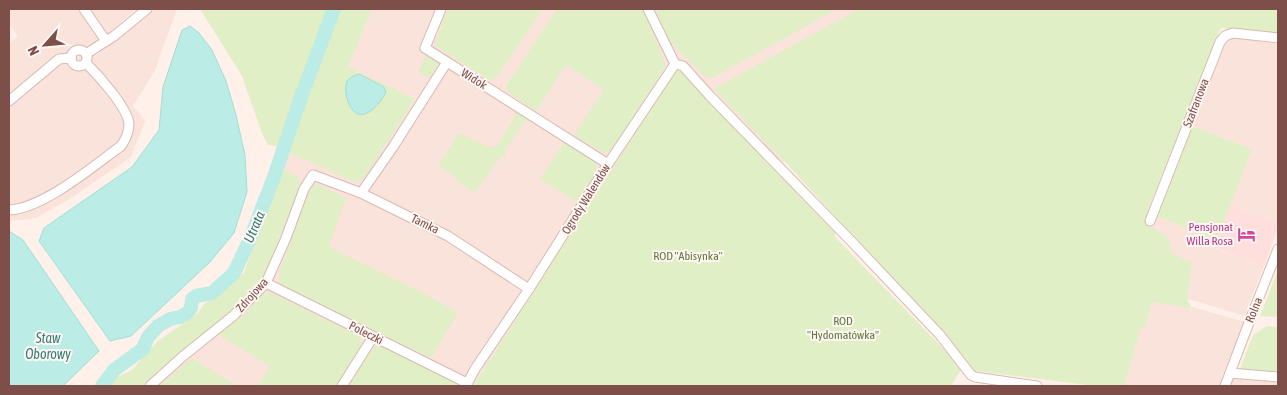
<svg xmlns="http://www.w3.org/2000/svg" width="1287" height="395" viewBox="0 0 1287 395" font-family="'Asap Condensed',sans-serif">
<rect width="100%" height="100%" fill="#fff1ea"/>
<!-- residential -->
<g fill="#f9e3da">
<path d="M9,9H136L112,30L93,58L154,9H177L161,53L156,69L133,106L145,121L131,157L68,200L36,218L9,221V44L18,36L9,24Z"/>
<path d="M372,9H1029L785,162L772,165L678,68L473,386H108L112,380L132,370L158,341L198,313L204,304L244,273L324,56L348,66Z"/>
<path d="M1233,38L1278,44V223L1230,205L1252,149L1192,126L1225,43Z"/>
<path d="M1156,216L1217,240L1214,248L1264,266L1244,316L1196,301L1134,287L1131,281Z"/>
<path d="M1152,301L1196,308L1244,322L1220,382L1238,375L1278,379V386H1124L1141,326H1145Z"/>
</g>
<!-- commercial -->
<path fill="#ffdfde" d="M1230,205L1278,223V228L1264,266L1213,247Z"/>
<!-- green -->
<g fill="#e1efc6">
<path d="M200,9H372L348,67L415,99L364,178L355,182L275,146L268,145L263,136L242,76Z"/>
<path d="M448,9H543L496,78L489,80L434,45Z"/>
<path d="M557,9H644L666,65L612,151L603,153L574,135L604,90L566,65L536,111L508,92L506,86Z"/>
<path d="M656,9H837L712,78L704,76L667,39Z"/>
<path d="M859,9H1278V35L1221,28L1147,212V219L1149,225L1168,238L1172,254L1192,262L1187,299L1192,308L1152,302L1145,327H1141L1124,386H1095L968,370L967,365L953,344L785,162L714,89Z"/>
<path d="M428,55L437,60L439,64L429,78L418,72L425,57Z"/>
<path d="M678,67L837,232L834,236L962,368L951,386H473Z"/>
<path d="M514,110L532,121L523,123L505,151L506,158L501,155L475,193L455,180L456,178L438,166L459,133L489,147L497,146L515,118Z"/>
<path d="M1192,126L1252,149L1217,240L1156,216Z"/>
<path d="M564,142L596,162L598,171L577,202L540,179Z"/>
<path d="M282,169L297,176L300,184L267,272L260,281L237,306L143,386H108L112,380L132,370L158,341L198,313L204,304L244,273Z"/>
<path d="M317,184L346,198L329,247L425,294L458,313L431,358L281,285L278,277L310,187Z"/>
<path d="M1277,272H1278V317L1260,316Z"/>
<path d="M270,292L360,337L363,345L336,386H258L270,366L219,335L246,313L261,295Z"/>
<path d="M1267,326L1278,327V373L1240,369L1253,335Z"/>
<path d="M381,346L455,383L457,386H348L373,348Z"/>
<path d="M192,358L237,386H159Z"/>
</g>
<!-- water -->
<g fill="#bbece6" stroke="#a0dfd8">
<path d="M190,26L199,33L212,50L226,81L236,115L245,155L247,192L234,233L210,262L131,336L110,341L39,241L44,228L132,167L159,130L163,87L182,30Z"/>
<path d="M359,74L384,87L386,92C382,101 367,120 356,113C348,108 342,88 348,80C351,77 355,75 359,74Z"/>
<path d="M9,231L23,240L99,351L63,386H9Z"/>
</g>
<g fill="none" stroke-linecap="round" stroke-linejoin="round">
<!-- river -->
<path stroke="#bbece6" stroke-width="14" d="M102,386L114,370L143,349L148,337L158,326L170,319L180,317L187,313L191,308L192,299L196,296L212,293L234,273L250,239L274,177L301,97L334,9"/>
<defs>
<g id="minor">
<path d="M84,9L106,41"/>
<path d="M441,9L425,48L447,62"/>
<path d="M648,9L675,64"/>
<circle cx="79" cy="58" r="8"/>
<path d="M86,54L114,36L147,9"/>
<path d="M675,64L683,66L710,96L852,242L940,335L971,375L975,377L1037,386"/>
<path d="M9,101L59,59L71,58"/>
<path d="M361,193L393,147L447,62L608,164"/>
<path d="M9,210C44,208 92,167 121,146C126,139 129,133 129,124C128,108 98,75 86,63"/>
<path d="M1150,221L1220,42L1225,36L1233,33L1278,38"/>
<path d="M266,283L467,383"/>
<path d="M1230,373L1278,377"/>
<path d="M150,386L182,357L233,316L266,283L286,238L304,189L313,175L361,193L448,236L529,289"/>
<path d="M342,386L373,337"/>
<path d="M466,386L475,369L529,289L608,164L675,64"/>
<path d="M1225,386L1250,320L1278,249"/>
</g>
</defs>
<!-- minor casing -->
<use href="#minor" stroke="#d8bab2" stroke-width="11"/>
<!-- minor -->
<use href="#minor" stroke="#fff" stroke-width="9"/>
</g>
<!-- icons -->
<defs>
<symbol id="hotel-bare" viewBox="-9 -9 18 18"><path d="M-6-4.5h1.5V1H6V5H4.5V3h-9V5H-6ZM-4 0a1.8 1.8 0 1 1 3.6 0ZM.5 0V-2.5h3Q6-2.5 6 0Z" fill="#d1479c" stroke="#fff7f3" stroke-width="2.5" paint-order="stroke"/></symbol>
</defs>
<g fill-rule="evenodd">
<use href="#hotel-bare" x="1234" y="222" width="25" height="25"/>
</g>
<g text-anchor="middle" stroke-width="4" stroke-linejoin="round" paint-order="stroke">
<!-- street labels -->
<g font-size="12" fill="#7e4e49" stroke="#fff7f3">
<text transform="translate(474 79) rotate(32)" y="4">Widok</text>
<text transform="translate(1196 103) rotate(-69)" y="4">Szafranowa</text>
<text transform="translate(586 199) rotate(-58)" y="4">Ogrody Walendów</text>
<text transform="translate(425 224) rotate(26)" y="4">Tamka</text>
<text transform="translate(252 295) rotate(-48)" y="4">Zdrojowa</text>
<text transform="translate(1254 310) rotate(-68)" y="4">Rolna</text>
<text transform="translate(366 333) rotate(27)" y="4">Poleczki</text>
</g>
<!-- hotel labels -->
<g font-size="12" fill="#b23c85" stroke="#fff7f3" text-anchor="end">
<text x="1233" y="231">Pensjonat<tspan x="1233" dy="14">Willa Rosa</tspan></text>
</g>
<!-- park labels -->
<g font-size="12" fill="#5d783a" stroke="#fff7f3">
<text x="688" y="260">ROD "Abisynka"</text>
<text x="843" y="325">ROD<tspan x="843" dy="14">"Hydomatówka"</tspan></text>
</g>
<!-- water labels -->
<g font-size="14" font-style="italic" fill="#377c75" stroke="#fff7f3">
<text transform="translate(254 227) rotate(-67)" y="5">Utrata</text>
<text x="48" y="343">Staw<tspan x="48" dy="16">Oborowy</tspan></text>
</g>
</g>
<!-- border -->
<rect width="1287" height="395" fill="none" stroke="#7e4e49" stroke-width="20"/>
<!-- north arrow -->
<g transform="translate(45 45) rotate(243)" stroke="#fff7f3" stroke-width="4" paint-order="stroke">
<path d="M0-4L9 19L0 12L-9 19Z" fill="#7e4e49"/>
<text y="-8" font-size="14" font-weight="bold" text-anchor="middle" fill="#7e4e49">N</text>
</g>
</svg>
